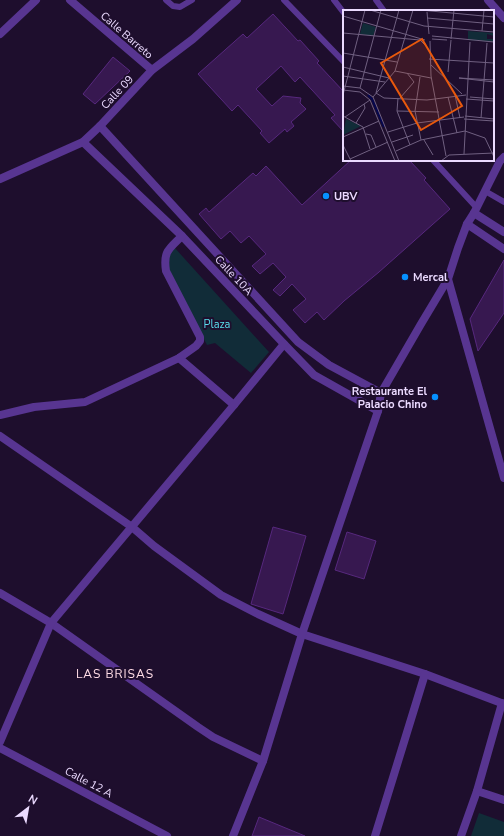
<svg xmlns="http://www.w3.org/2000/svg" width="504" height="836" viewBox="0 0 504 836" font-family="'Nunito Sans',sans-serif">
<rect width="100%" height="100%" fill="#1e0e2d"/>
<!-- green -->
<g fill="#112c38">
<path d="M174,247L269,352L251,373L215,343L207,345L169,272V253Z"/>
<path d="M479,813L504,822V836H471Z"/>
</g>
<!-- building -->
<g fill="#371850" stroke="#57287e">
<path d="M273,14L298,41L300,40L319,61L317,63L344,92V132L331,118L335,115L300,77L295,82L281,66L256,89L272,106L283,96L301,98L300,103L306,109L291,122L294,126L287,132L285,129L269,143L260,133L262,131L238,105L232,111L198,74L243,34L247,38Z"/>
<path d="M113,57L130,71L95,104L83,94Z"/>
<path d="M351,160H409L426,178L424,180L450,209L379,272L344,301L324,320L317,312L305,323L293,310L306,299L292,284L280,296L273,290L286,277L273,263L260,274L252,266L266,254L249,236L241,243L230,231L221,239L199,214L206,208L209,212L253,173L256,176L266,166L302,205Z"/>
<path d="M504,260V313L478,351L470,319Z"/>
<path d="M273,527L306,536L283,614L251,604Z"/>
<path d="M347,532L376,541L364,579L335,570Z"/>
<path d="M259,817L305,836H252Z"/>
</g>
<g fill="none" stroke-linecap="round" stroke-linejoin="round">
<!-- lane -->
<g stroke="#583591" stroke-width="6">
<path d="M166,0L173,6L180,7L192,0"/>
<path d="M284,0L344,62"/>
<path d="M334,0L344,13"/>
<path d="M376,0L384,11"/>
<path d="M433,160L477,208"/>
<path d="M485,191L504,202"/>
</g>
<!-- street -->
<g stroke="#583591" stroke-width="8">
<path d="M70,0L152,70"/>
<path d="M488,0L504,18"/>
<path d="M0,34L36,0"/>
<path d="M100,126L298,342L329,365L381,393"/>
<path d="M83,142L182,236L284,344L314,375L378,411"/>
<path d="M0,179L83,142L100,126L152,70L193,39L237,0"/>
<path d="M474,213L504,232"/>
<path d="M467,224L504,249"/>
<path d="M448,279L504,478"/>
<path d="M179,358L234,405"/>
<path d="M0,415L34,407L85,402L179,358L196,346L200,341V337L166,271C163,251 169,249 182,236"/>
<path d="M0,436L132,527L154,546L221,595L258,614L302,634L425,674L504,704"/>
<path d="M0,593L51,623L198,727L213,737L263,761"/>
<path d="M0,742L51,623L234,405L284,344"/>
<path d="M0,748L167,836"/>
<path d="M477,791L504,800"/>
<path d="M233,836L263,761L302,634L378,411L381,393L421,324L448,279L458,248L467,224L474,213L500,161L504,157"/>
<path d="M375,836L425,674"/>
<path d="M461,836L477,791L502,703"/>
</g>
</g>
<!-- markers -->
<g fill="#0690ff" stroke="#1e0e2d" stroke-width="1.5">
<circle cx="326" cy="196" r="4"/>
<circle cx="405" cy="277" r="4"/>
<circle cx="435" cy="397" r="4"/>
</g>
<g text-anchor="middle" stroke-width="4" stroke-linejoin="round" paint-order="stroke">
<!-- street labels -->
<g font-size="11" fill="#ebdaff" stroke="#1e0e2d">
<text transform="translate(127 35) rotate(41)" y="4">Calle Barreto</text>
<text transform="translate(117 92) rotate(-47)" y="4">Calle 09</text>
<text transform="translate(234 275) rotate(47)" y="4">Calle 10A</text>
<text transform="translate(89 782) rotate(28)" y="4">Calle 12 A</text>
</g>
<!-- poi labels -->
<g font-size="11" font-weight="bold" fill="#ebdaff" stroke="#1e0e2d" text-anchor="start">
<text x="334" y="200">UBV</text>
<text x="413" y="281">Mercal</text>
<text x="427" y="395" text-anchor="end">Restaurante El<tspan x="427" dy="13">Palacio Chino</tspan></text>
</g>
<!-- park labels -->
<g font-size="11" fill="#59dfed" stroke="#1e0e2d">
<text x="217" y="328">Plaza</text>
</g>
<!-- neighbourhood labels -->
<g font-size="12" letter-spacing="1" fill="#ffdce6" stroke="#1e0e2d">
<text x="115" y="678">LAS BRISAS</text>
</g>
</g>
<!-- overview -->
<g transform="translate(343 10)">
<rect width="151" height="151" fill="#1e0e2d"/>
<path d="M20,13L33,17L30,26L17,24ZM125,21L151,23V26L144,24V29H150L151,32L125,30ZM3,109L18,116L0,125Z" fill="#112c38"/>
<path fill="none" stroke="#05064f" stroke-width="2" d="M25,85L29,89L41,117"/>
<path fill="none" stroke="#706081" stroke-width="1" d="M27,0L81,16L151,22M56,0L33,83L41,88L84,90L123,85M77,0L151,7M84,2L86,24M0,6L82,30M84,8L151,14M139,21L141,0M0,23L77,30L85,38M89,26L151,32M89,29L104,30M108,29L111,0M87,31L88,66L103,146M0,43L54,52M86,49L151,53M88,55L119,84M0,57L46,68M52,61L88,68M105,62L108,30M0,66L42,72M77,67L72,101L78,130M151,70L116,68L151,72M0,76L17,78L30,87L56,151M17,78L38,0M0,80L17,82L27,90L52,151M0,85L22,0M112,85L117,108M30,87L52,61L70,0M105,87L114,123M127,87L151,89M55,88L54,101L67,135M57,88L71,72L64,63M123,89L151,91M54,101L96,102M0,106L20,117L27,139M122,106L151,109M2,107L27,90M138,108L144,33M121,109L151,111M13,113L22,98L21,94M45,122L74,113L121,107M23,124L28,125L33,137M0,127L36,111M81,130L90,145M49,132L70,125M0,135L8,151M53,141L78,130L122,121L142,128L151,147M121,144L127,32M7,149L45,132M98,151L106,145L151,143"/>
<path fill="#e8590c" fill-opacity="0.15" stroke="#e8590c" stroke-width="2" d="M79,29L119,96L78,120L38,53Z"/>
<rect width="151" height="151" fill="none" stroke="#ebdaff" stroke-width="2"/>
</g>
<!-- north arrow -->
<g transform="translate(28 808) rotate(31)" stroke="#1e0e2d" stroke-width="3" paint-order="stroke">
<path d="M0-3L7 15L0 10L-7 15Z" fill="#ebdaff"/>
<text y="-6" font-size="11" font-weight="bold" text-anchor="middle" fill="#ebdaff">N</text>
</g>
</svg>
